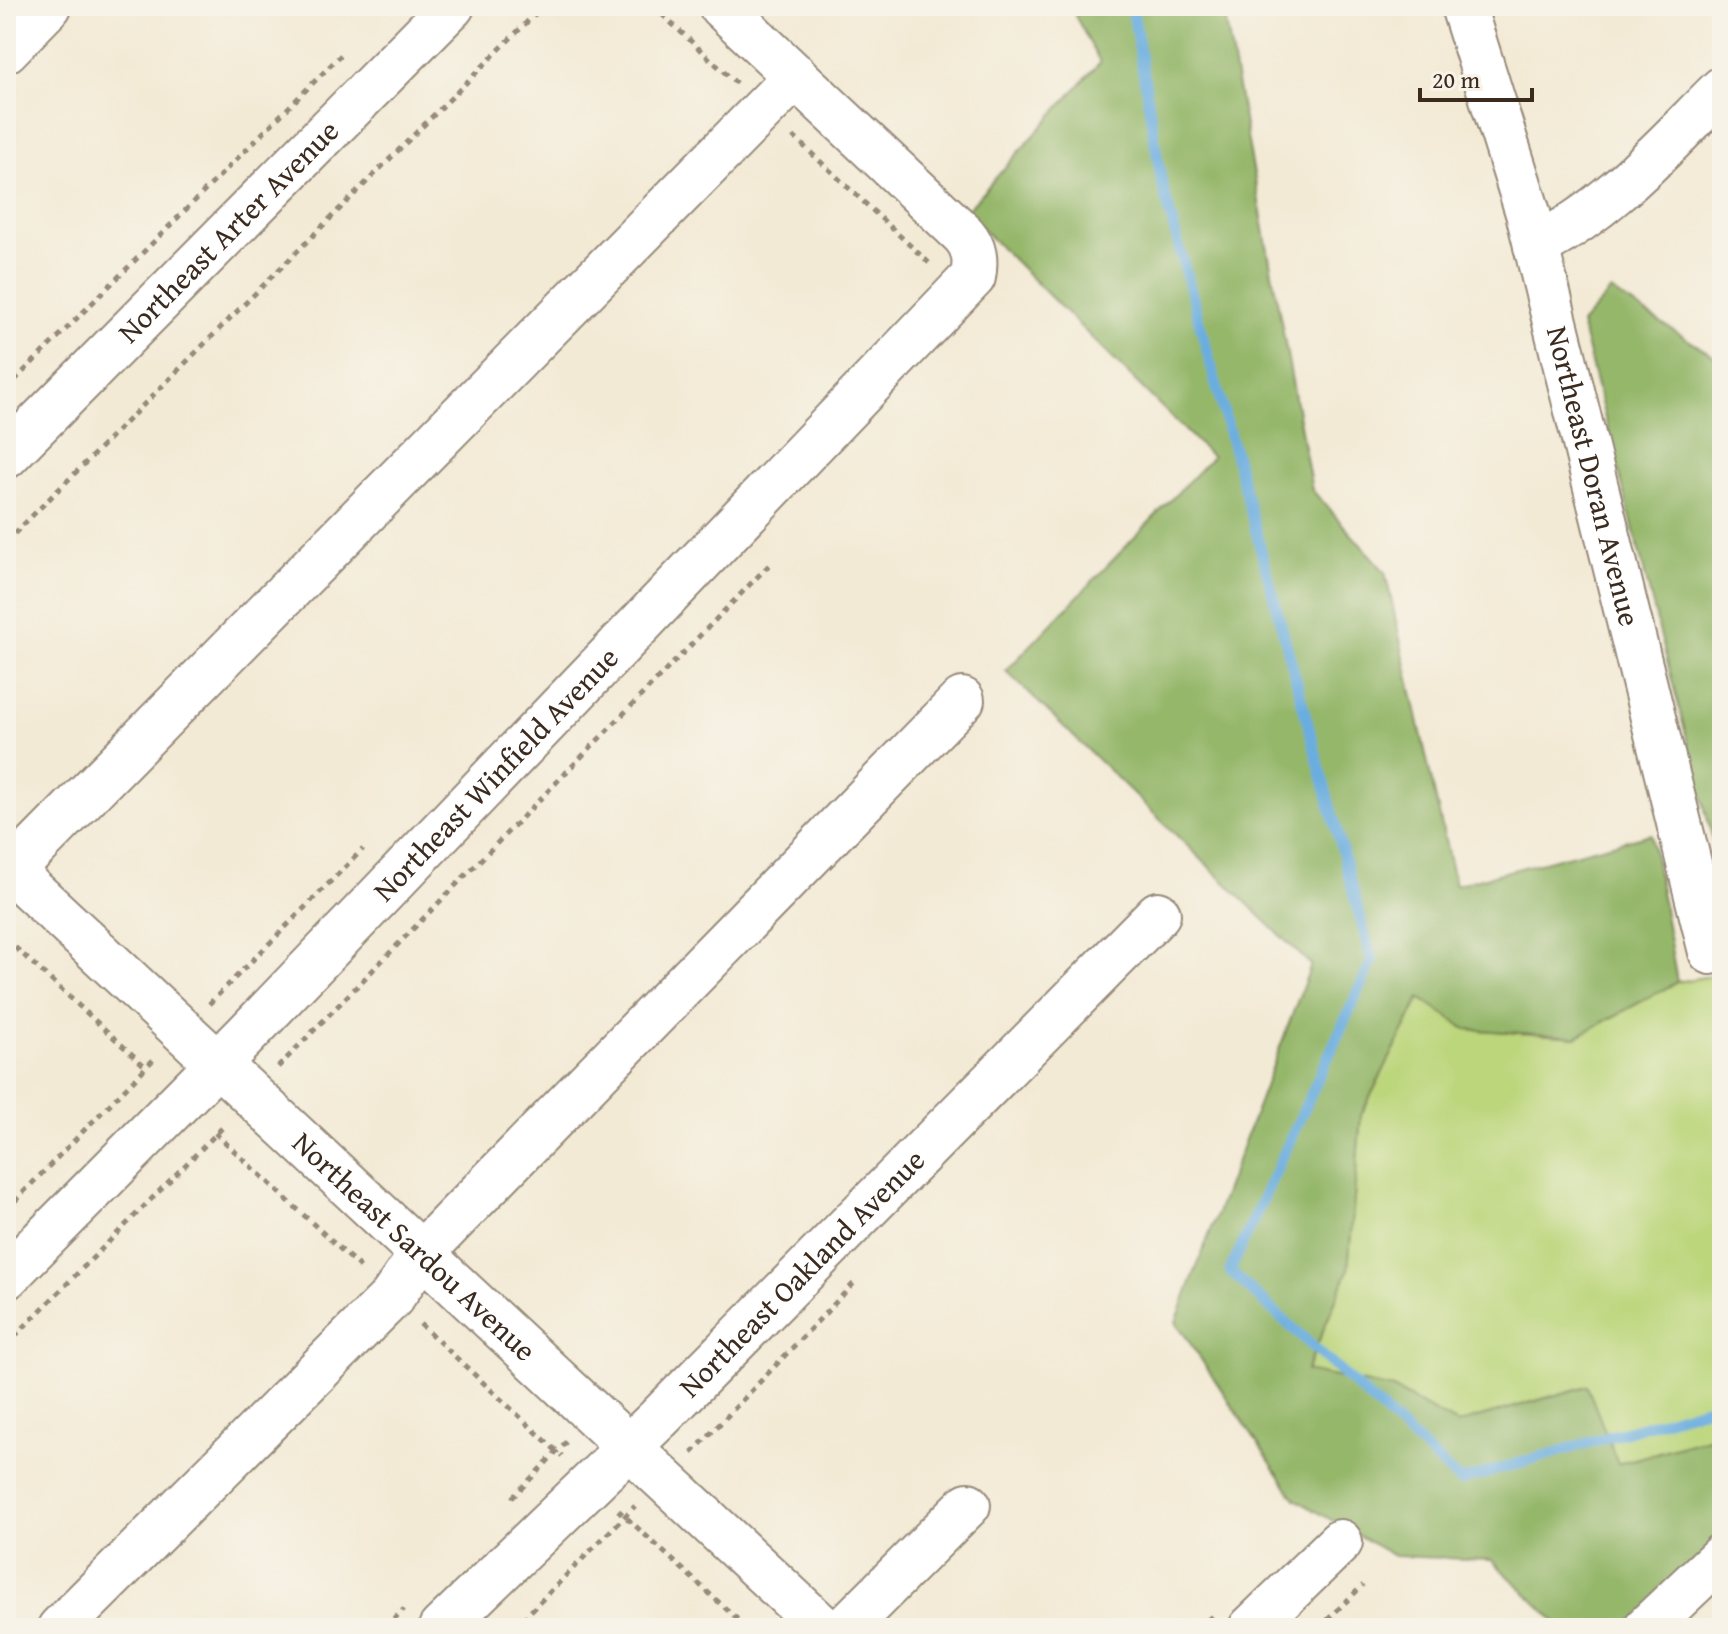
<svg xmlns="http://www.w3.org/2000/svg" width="1728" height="1634" viewBox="0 0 1728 1634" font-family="'Gentium Book Plus',serif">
<rect width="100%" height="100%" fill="#f7f3e8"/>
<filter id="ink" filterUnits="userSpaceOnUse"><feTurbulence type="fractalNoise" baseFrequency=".0125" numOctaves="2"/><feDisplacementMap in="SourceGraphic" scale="16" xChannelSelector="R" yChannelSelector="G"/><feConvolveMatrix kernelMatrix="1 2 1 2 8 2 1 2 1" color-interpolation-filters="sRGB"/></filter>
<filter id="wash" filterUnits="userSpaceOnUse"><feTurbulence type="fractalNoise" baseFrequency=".006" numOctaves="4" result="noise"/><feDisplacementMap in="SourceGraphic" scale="32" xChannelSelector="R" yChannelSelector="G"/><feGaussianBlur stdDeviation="1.8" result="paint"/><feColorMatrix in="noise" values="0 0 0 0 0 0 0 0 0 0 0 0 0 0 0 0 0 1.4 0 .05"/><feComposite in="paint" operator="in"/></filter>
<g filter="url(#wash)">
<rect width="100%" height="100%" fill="#f3ead5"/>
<!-- green -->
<path fill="#bcd67b" stroke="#7c804c" stroke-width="2" d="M1722,974V1434L1617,1464L1587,1386L1457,1424L1393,1389L1306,1372L1348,1270L1361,1115L1420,998L1466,1029L1576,1037L1677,982Z"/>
<!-- forest -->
<g fill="#95b76b" stroke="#687044" stroke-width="2">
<path d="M1070,6H1223L1312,490L1385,572L1455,885L1651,834L1677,982L1576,1037L1466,1029L1420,998L1361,1115L1348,1270L1306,1371L1393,1389L1457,1424L1587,1386L1618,1464L1722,1434V1546L1640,1628H1562L1492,1560L1394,1556L1295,1499L1176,1322L1311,965L1006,671L1212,457L965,212L1100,62Z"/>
<path d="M1611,291L1722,361V876L1581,324Z"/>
</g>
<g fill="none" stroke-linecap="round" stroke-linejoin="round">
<!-- stream -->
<path stroke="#6baddf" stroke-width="11" d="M1132,6L1162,184L1372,961L1230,1271L1460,1481L1722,1403"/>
</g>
</g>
<g filter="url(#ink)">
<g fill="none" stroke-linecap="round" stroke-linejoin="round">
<defs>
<g id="minor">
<path id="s1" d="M1463,6L1528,213L1711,952"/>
<path d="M6,50L49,6"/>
<path d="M1536,246C1610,209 1663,147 1722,89"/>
<path id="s2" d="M6,456L452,6"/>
<path d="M6,877L796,76"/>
<path id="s3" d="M6,1277L246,1035L973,277C976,261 975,248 964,235L721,6"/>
<path d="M60,1628L392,1297L422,1253L449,1225L962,700"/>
<path id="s4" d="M441,1628L658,1419L1158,914"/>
<path d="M845,1628L968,1505"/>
<path d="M1251,1628L1340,1542"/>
<path d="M1646,1628L1722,1556"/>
</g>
<g id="major">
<path id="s5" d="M6,866L823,1628"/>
</g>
</defs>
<!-- minor casing -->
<use href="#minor" stroke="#978a7a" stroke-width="48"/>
<!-- major casing -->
<use href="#major" stroke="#978a7a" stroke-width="48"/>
<!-- path -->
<g stroke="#978a7a" stroke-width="5" stroke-dasharray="6 6" stroke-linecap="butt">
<path d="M653,6L736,83"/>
<path d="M793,136L929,263"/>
<path d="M6,389L341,55"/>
<path d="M6,542L543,6"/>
<path d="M6,939L147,1068"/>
<path d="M209,1004L363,849"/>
<path d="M278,1067L769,565"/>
<path d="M215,1133L363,1270"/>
<path d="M6,1210L154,1059"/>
<path d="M420,1324L562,1456"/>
<path d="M6,1345L225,1125"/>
<path d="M692,1453L856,1281"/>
<path d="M512,1498L566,1442"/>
<path d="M618,1510L747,1628"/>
<path d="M385,1628L404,1609"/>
<path d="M514,1628L635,1506"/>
<path d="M1199,1628L1213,1615"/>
<path d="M1319,1628L1363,1585"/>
</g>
<!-- minor -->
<use href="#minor" stroke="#fff" stroke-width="44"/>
<!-- major -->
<use href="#major" stroke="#fff" stroke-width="44"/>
</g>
</g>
<g text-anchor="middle" stroke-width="6" stroke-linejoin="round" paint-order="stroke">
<!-- street labels -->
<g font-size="30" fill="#3b2a1e" stroke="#f7f3e8">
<text dy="10" stroke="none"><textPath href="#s2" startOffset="316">Northeast Arter Avenue</textPath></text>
<text dy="10" stroke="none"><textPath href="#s1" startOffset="488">Northeast Doran Avenue</textPath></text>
<text dy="10" stroke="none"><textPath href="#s3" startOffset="702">Northeast Winfield Avenue</textPath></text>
<text dy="10" stroke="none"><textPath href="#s5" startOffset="558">Northeast Sardou Avenue</textPath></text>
<text dy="10" stroke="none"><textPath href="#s4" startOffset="506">Northeast Oakland Avenue</textPath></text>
</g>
</g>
<!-- margin -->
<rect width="1728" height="1634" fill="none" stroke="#f7f3e8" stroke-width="32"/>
<!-- scale -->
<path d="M1420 88v12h112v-12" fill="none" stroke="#3b2a1e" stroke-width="4"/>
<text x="1432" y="88" font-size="24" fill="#3b2a1e" stroke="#f7f3e8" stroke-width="6" paint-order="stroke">20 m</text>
</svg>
